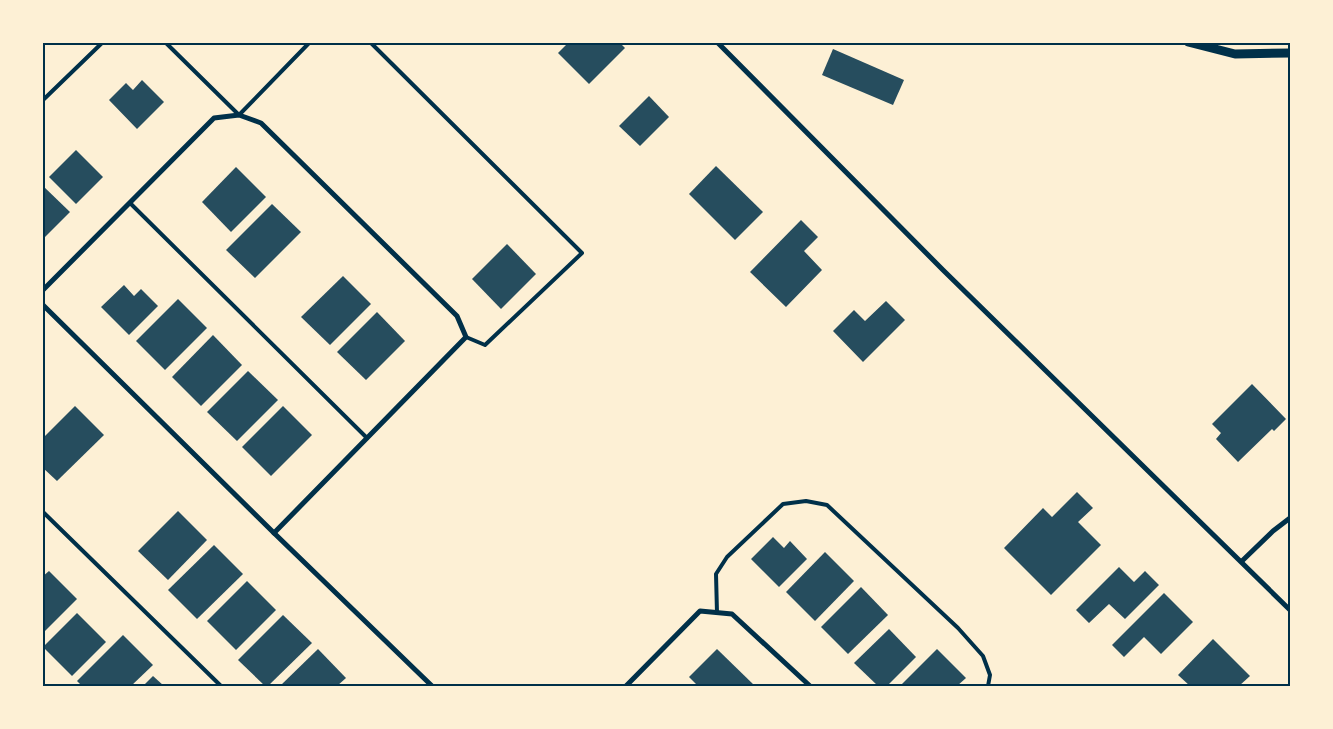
<svg xmlns="http://www.w3.org/2000/svg" width="1333" height="729" viewBox="0 0 1333 729" font-family="'Open Sans',sans-serif">
<rect width="100%" height="100%" fill="#fdf0d5"/>
<!-- building -->
<g fill="#264d5e">
<path d="M569,42H619L625,48L589,84L558,53Z"/>
<path d="M833,49L904,80L893,105L822,75Z"/>
<path d="M142,80L164,102L137,129L109,100L126,83L133,90Z"/>
<path d="M649,96L669,117L640,146L619,126Z"/>
<path d="M76,150L103,177L76,204L49,177Z"/>
<path d="M716,166L763,212L735,240L689,194Z"/>
<path d="M236,167L266,197L231,232L202,202Z"/>
<path d="M42,185L70,212L42,240Z"/>
<path d="M272,204L301,232L255,278L226,250Z"/>
<path d="M801,220L818,237L804,251L822,270L786,307L750,272Z"/>
<path d="M507,244L536,274L501,309L472,279Z"/>
<path d="M343,276L371,304L330,345L301,317Z"/>
<path d="M124,285L134,296L141,289L158,306L129,335L101,307Z"/>
<path d="M178,299L207,328L165,370L136,341Z"/>
<path d="M886,301L905,320L863,362L833,331L854,310L865,321Z"/>
<path d="M377,312L405,341L366,380L337,352Z"/>
<path d="M213,335L242,365L201,406L172,377Z"/>
<path d="M248,371L278,400L237,441L207,412Z"/>
<path d="M1252,384L1286,419L1274,431L1272,429L1238,462L1216,439L1221,433L1212,424Z"/>
<path d="M75,406L104,435L57,481L42,467V439Z"/>
<path d="M283,406L312,435L271,476L242,447Z"/>
<path d="M1077,492L1093,508L1078,522L1101,545L1051,595L1004,548L1043,508L1052,517Z"/>
<path d="M178,511L207,540L168,580L138,551Z"/>
<path d="M773,537L784,548L790,541L807,559L779,587L751,559Z"/>
<path d="M214,545L243,574L197,619L168,590Z"/>
<path d="M825,552L854,581L815,621L786,592Z"/>
<path d="M1119,567L1134,582L1145,571L1159,585L1125,619L1109,604L1089,623L1076,610Z"/>
<path d="M49,571L77,599L42,634V577Z"/>
<path d="M247,581L276,610L236,650L207,621Z"/>
<path d="M861,587L888,615L848,654L821,627Z"/>
<path d="M1164,593L1193,622L1161,654L1144,637L1124,657L1112,645Z"/>
<path d="M77,613L106,642L72,676L43,647Z"/>
<path d="M283,615L312,643L268,686H265L238,660Z"/>
<path d="M889,629L916,657L887,686H878L854,663Z"/>
<path d="M123,635L153,665L131,686H82L77,681Z"/>
<path d="M1213,639L1250,676L1239,686H1190L1178,675Z"/>
<path d="M318,649L346,678L337,686H280Z"/>
<path d="M717,649L755,686H698L689,677Z"/>
<path d="M937,649L966,678L957,686H900Z"/>
<path d="M153,676L164,686H143Z"/>
</g>
<g fill="none" stroke-linecap="round" stroke-linejoin="round">
<!-- service -->
<g stroke="#003049" stroke-width="4">
<path d="M165,42L239,115L310,42"/>
<path d="M370,42L582,253L485,345L466,337"/>
<path d="M42,101L103,42"/>
<path d="M130,203L367,438"/>
<path d="M42,511L221,686"/>
<path d="M717,613L716,574L727,557L783,504L806,501L827,505L958,628L983,656L990,675L988,686"/>
</g>
<!-- minor -->
<g stroke="#003049" stroke-width="5">
<path d="M717,42L943,270L1290,610"/>
<path d="M42,291L214,118L239,115L261,123L457,316L466,337L274,533"/>
<path d="M42,304L274,533L432,686"/>
<path d="M1242,561L1273,531L1290,518"/>
<path d="M626,686L700,611L732,614L810,686"/>
</g>
<!-- tertiary -->
<path stroke="#003049" stroke-width="9" d="M1188,42L1235,54L1290,53"/>
</g>
<!-- border -->
<rect width="1333" height="729" fill="none" stroke="#fdf0d5" stroke-width="88"/>
<rect x="44" y="44" width="1245" height="641" fill="none" stroke="#003049" stroke-width="2"/>
</svg>
